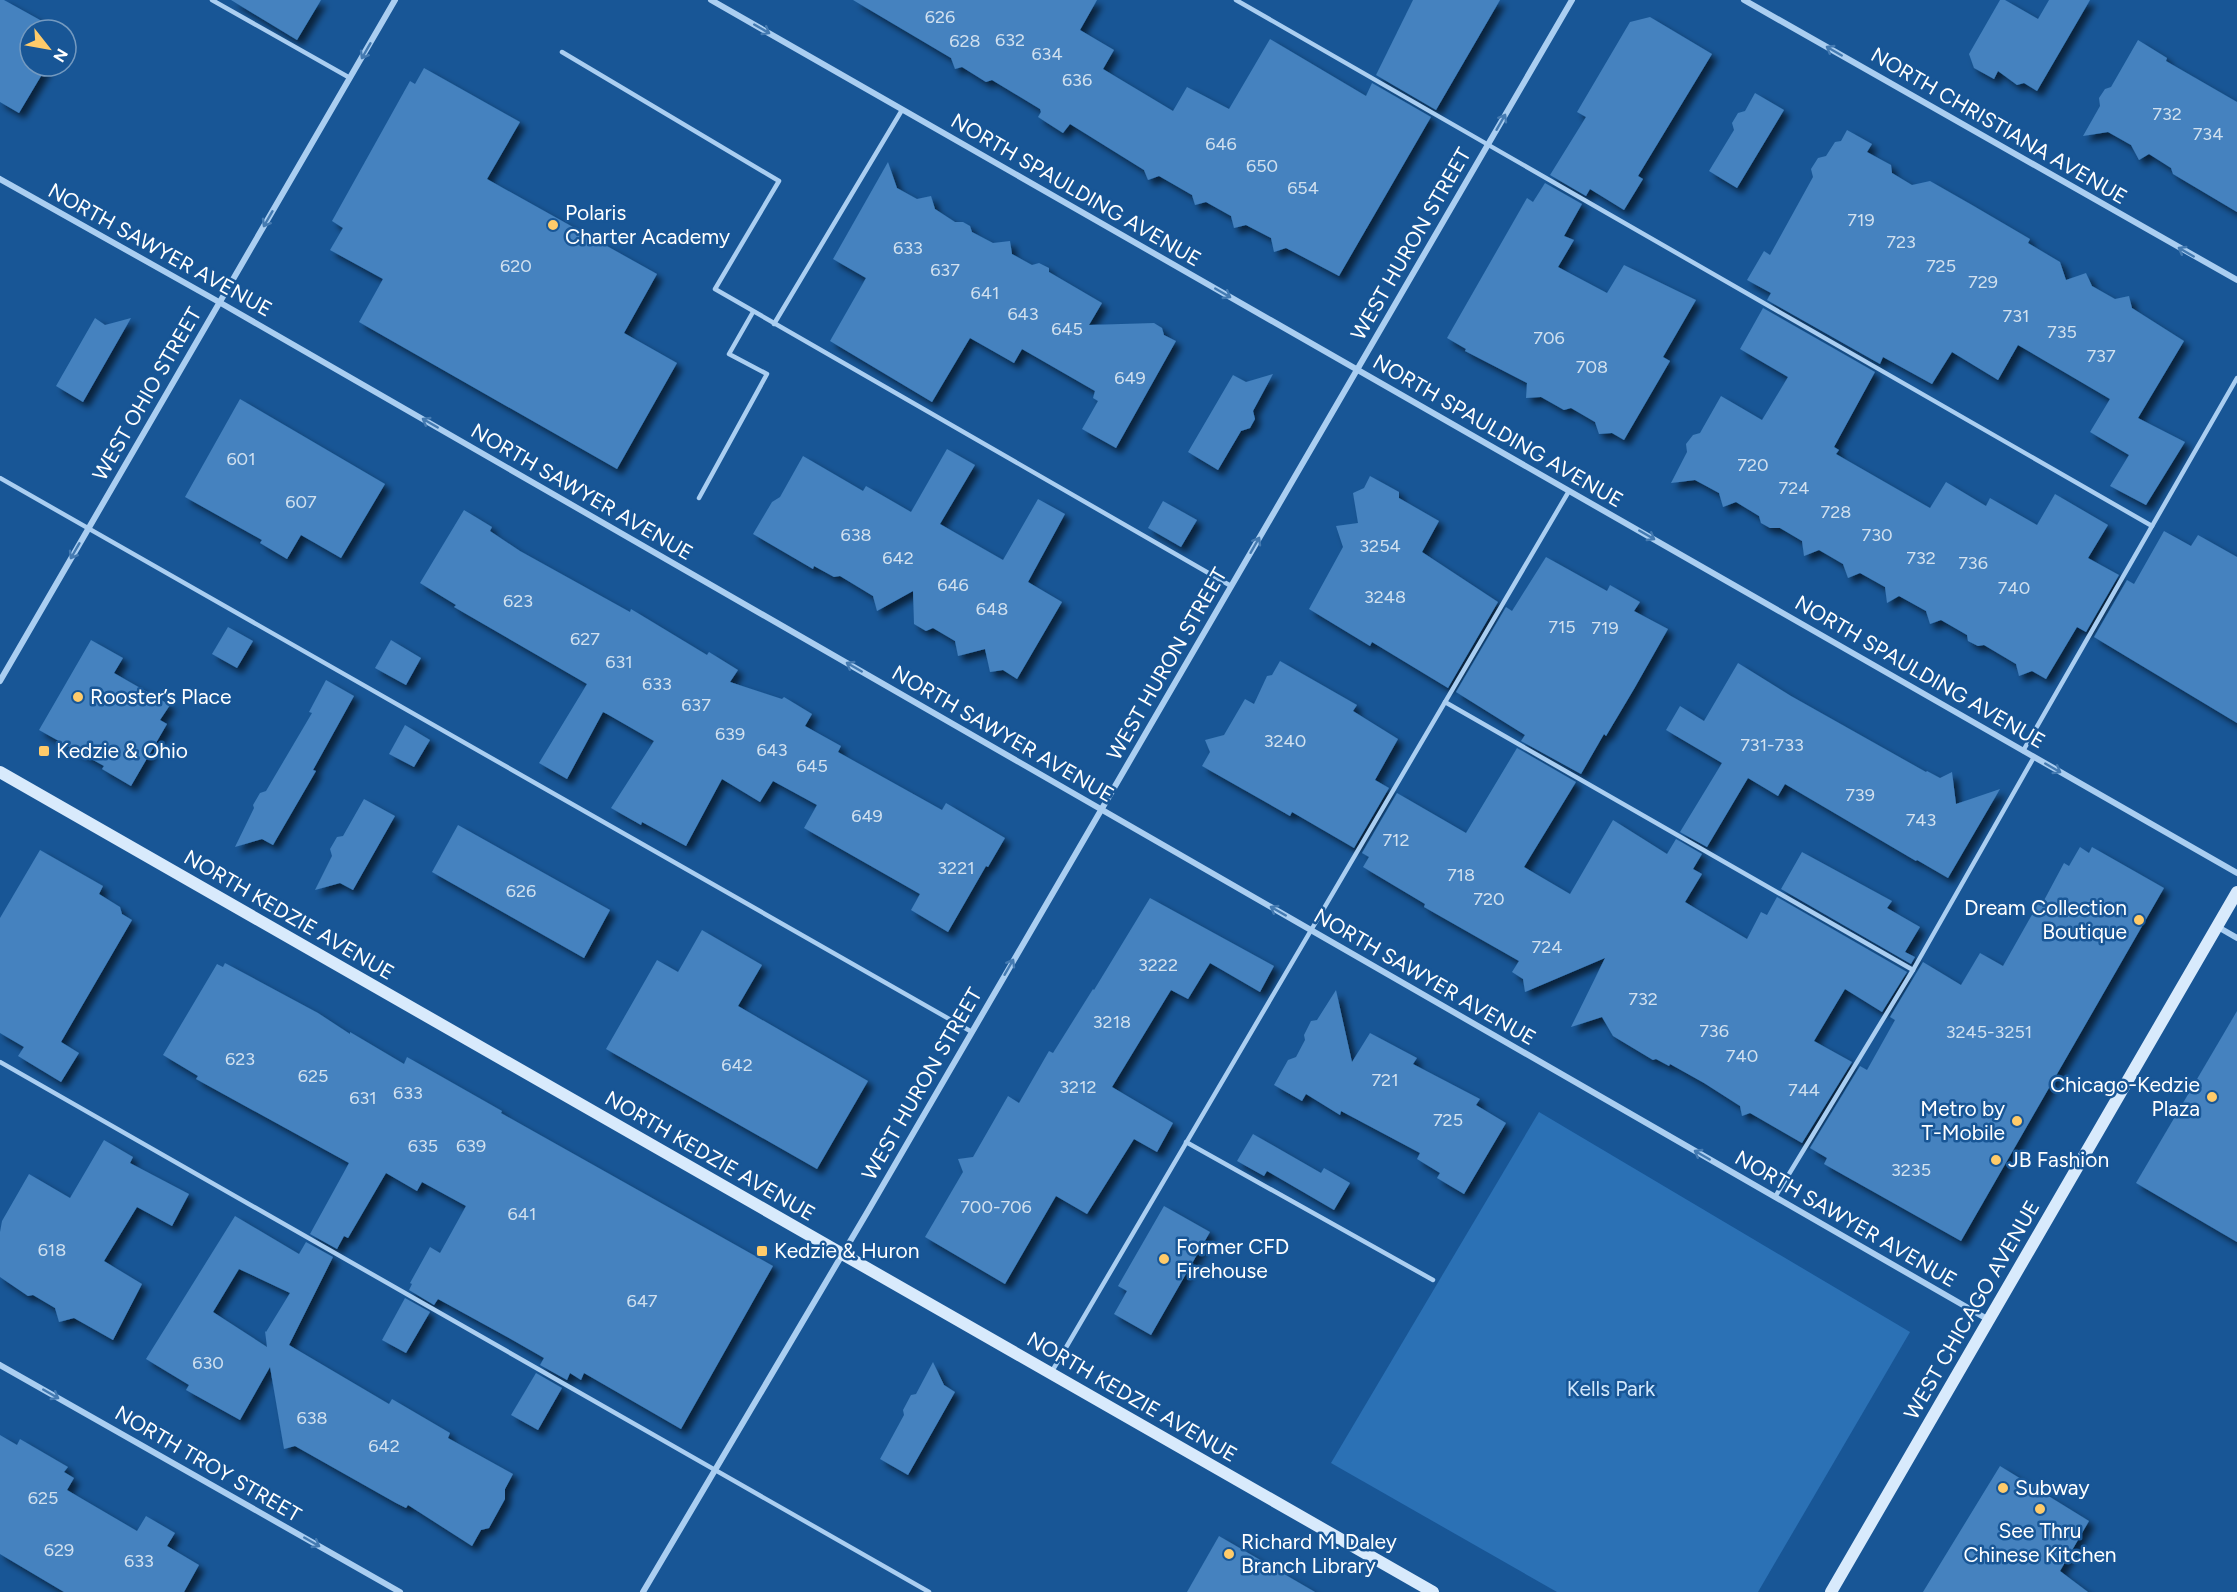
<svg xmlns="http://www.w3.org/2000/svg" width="2237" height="1592" viewBox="0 0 2237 1592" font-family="Figtree,sans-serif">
<defs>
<filter id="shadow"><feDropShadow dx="5.5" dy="5.5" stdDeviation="3" flood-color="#0009"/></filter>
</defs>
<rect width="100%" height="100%" fill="#185696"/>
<!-- green -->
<path fill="#2b71b5" d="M1539,1112L1910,1332L1758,1592H1557L1331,1463Z"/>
<!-- building -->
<g fill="#4482bf" fill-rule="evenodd" filter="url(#shadow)">
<path d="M0,0H4L58,30H30V66H47L19,113L0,102Z"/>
<path d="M231,0H321L297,40Z"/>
<path d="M853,0H1097L1080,30L1114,50L1103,69L1173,111L1187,87L1229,109L1270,39L1366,96L1372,83L1431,117L1339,276L1286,248L1274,252L1271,238L1246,225L1234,228L1231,216L1206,202L1195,205L1192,195L1159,176L1148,180L1144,170L1070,124L1063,133L1038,117L1041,112L1040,109L992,80L986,82L962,67L955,69L951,58Z"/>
<path d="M1413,0H1500L1436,110L1376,75Z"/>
<path d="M2000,0H2005L2038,19L2049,0H2090L2037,91L2024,83L2017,85L1998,71L1994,79L1974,68L1969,54Z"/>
<path d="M1650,17L1712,54L1638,176L1643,179L1624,210L1590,189L1586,196L1550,175L1586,117L1577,112L1630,22Z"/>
<path d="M2138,40L2167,58L2166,61L2237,102V212L2173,174L2171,168L2149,154L2139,160L2131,145L2108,132L2083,136L2100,106L2099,98L2105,89L2111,87Z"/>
<path d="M424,68L520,122L487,179L657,274L624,333L677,363L617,469L359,322L383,279L330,250L343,228L332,221L410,81L415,84Z"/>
<path d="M1755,93L1784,110L1737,188L1709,171L1734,130L1732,123L1738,113L1745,111Z"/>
<path d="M1847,130L1872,144L1867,152L1891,165L1892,173L1912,185L1930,181L1972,205L2030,239L2028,243L2060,262L2066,280L2086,273L2092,286L2115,299L2129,296L2132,308L2184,341L2138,418L2185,442L2146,505L2110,486L2129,455L2090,432L2110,399L2018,345L1998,380L1952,352L1932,384L1883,357L1880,364L1767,300L1771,293L1747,280L1764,251L1770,255L1813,177L1811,169L1818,158L1826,156L1835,142L1841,141Z"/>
<path d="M888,162L897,188L917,199L931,196L935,209L955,222H963L970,226L972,232L993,243L1010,241L1012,254L1032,265L1039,263L1049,268V272L1102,303L1089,325L1154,323L1162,328L1164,335L1176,341L1116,448L1082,429L1098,401L1093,398L1095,391L1022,349L1014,363L970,338L932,402L830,341L866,278L833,259Z"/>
<path d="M1545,183L1582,204L1564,236L1574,240L1558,267L1607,293L1624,265L1696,300L1663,357L1670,361L1624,440L1612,433L1599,434L1595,422L1571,408L1564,410L1541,397L1526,398L1527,383L1465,351L1466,349L1447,338L1527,198L1533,202Z"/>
<path d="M1763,308L1875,372L1834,447L1839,450L1836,454L1930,508L1946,482L1986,506L1990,498L2037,525L2055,494L2108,525L2088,558L2119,575L2086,632L2077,627L2046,679L2032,671L2019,676L2016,664L1984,645L1978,646L1968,641L1967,635L1941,620L1930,624L1926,611L1899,596L1887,603L1885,587L1860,573L1848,578L1843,564L1819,550L1804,556L1802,541L1780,528H1770L1761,523L1759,516L1736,502L1723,507L1719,493L1695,480L1671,483L1687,452L1686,444L1693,435L1700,433L1721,396L1762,420L1788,377L1740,349Z"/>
<path d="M95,318L105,325L131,318L83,402L56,386Z"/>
<path d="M1273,374L1253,411L1255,419L1250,428L1241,431L1218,470L1188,452L1233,375L1246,382Z"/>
<path d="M240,399L385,484L341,558L301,535L287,559L260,543L262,540L185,497Z"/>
<path d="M947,449L975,465L940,524L1003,560L1038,499L1065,514L1028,582L1062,602L1017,679L1003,670L990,672L985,649L958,656L955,641L933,628L926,631L914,624L913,591L877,611L873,596L840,576L834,577L814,566L813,569L753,534L772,502L780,497L803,456L863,491L866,486L911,512Z"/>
<path d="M1370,476L1399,492V498L1439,521L1422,552L1498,602L1448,688L1372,642L1370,646L1309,609L1343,547L1336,526L1358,523L1353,493L1364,488Z"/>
<path d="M1163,501L1197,520L1181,547L1148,528Z"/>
<path d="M464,510L492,527L490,531L520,551L630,612L631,609L707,655L709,652L738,670L730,682L782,699L784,697L812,714L805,726L841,746L838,752L942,810L946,803L1005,838L988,867L986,866L948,932L911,910L920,894L804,828L817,805L773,781L760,802L722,779L686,846L642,822L641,825L611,808L654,741L607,714L603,712L567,779L539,763L587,684L454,607L456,605L420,583Z"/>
<path d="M2164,531L2191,546L2198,535L2237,557V723L2094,637L2127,580L2134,584Z"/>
<path d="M1546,557L1607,591L1610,585L1640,602L1634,611L1668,629L1634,689L1606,736L1604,734L1581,774L1521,741L1525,735L1456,692L1506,607L1512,611Z"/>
<path d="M228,627L253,641L237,668L212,654Z"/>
<path d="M91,640L123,658L114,673L170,705L160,720L167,724L131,786L102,769L104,766L39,730Z"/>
<path d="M391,640L421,658L406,685L375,668Z"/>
<path d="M1280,661L1357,705L1353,711L1398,739L1375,780L1389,788L1354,848L1292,812L1290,816L1202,766L1210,752L1205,740L1224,735L1245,699L1254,704L1267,676L1272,675Z"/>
<path d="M1738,663L1791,696L1926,772L1927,771L1940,778L1952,772L1956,804L2000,789L1948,878L1917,860L1916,861L1785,784L1778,796L1748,778L1707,847L1680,832L1722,763L1666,730L1680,706L1704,721Z"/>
<path d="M326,680L354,696L313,770L316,771L273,845L262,839L235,847L254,808L253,805L260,793L266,791L312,713L309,712Z"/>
<path d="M405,725L430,740L414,767L389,754Z"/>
<path d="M1517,748L1576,782L1524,867L1570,894L1613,820L1667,854L1676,839L1702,854L1693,869L1702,874L1685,902L1747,939L1761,912L1767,915L1777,897L1907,972L1882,1012L1845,989L1814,1041L1852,1062L1802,1143L1750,1113L1742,1116L1740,1106L1704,1083L1670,1064L1669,1066L1656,1059L1653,1060L1613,1036L1602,1017L1571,1027L1605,958L1525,992L1523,979L1512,972L1519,961L1424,907L1425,904L1363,867L1369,857L1362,853L1397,793L1466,833Z"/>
<path d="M364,799L395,816L353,890L340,883L315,890L332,856L330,849L337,837L343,836Z"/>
<path d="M458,825L610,910L584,958L432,872Z"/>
<path d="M2080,847L2089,853L2092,847L2164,888L1961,1241L1824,1164L1827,1158L1810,1148L1860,1066L1867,1070L1895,1020L1890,1017L1923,962L1961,985L1980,953L2003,966L2038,904L2041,906L2064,863L2069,866Z"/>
<path d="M40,850L103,886L99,894L120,907L122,914L132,920L61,1042L79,1053L61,1082L18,1056L24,1047L0,1033V918Z"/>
<path d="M1802,852L1892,901L1887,908L1920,927L1905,952L1915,957L1911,964L1781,889Z"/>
<path d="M1150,898L1274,966L1260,992L1210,963L1188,999L1171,990L1112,1087L1173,1123L1157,1152L1134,1139L1087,1214L1056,1196L1005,1284L925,1237L963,1172L958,1159L973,1157L1008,1096L1019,1103L1049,1051L1053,1053L1093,989L1094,990Z"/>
<path d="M702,930L762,965L738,1006L868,1081L817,1169L606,1049L657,960L678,972Z"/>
<path d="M225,963L318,1013L350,1034V1032L404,1064L407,1057L502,1111L501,1113L773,1266L681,1429L584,1373L581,1380L570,1373L567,1380L540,1365L544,1358L509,1338L438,1299L434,1305L409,1290L412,1284L410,1283L430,1247L440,1253L466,1206L422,1182L417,1191L386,1173L348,1238L344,1236L337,1249L310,1234L349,1163L196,1079L198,1076L163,1055L217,964L223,967Z"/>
<path d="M1336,990L1352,1062L1370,1033L1417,1058L1413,1064L1480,1099L1476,1105L1506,1123L1464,1194L1437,1178L1440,1173L1417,1159L1420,1153L1341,1111L1340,1115L1306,1094L1302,1101L1274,1085L1288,1060L1296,1057L1305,1040L1304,1035L1311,1021L1317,1020Z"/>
<path d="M2237,1011V1242L2136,1183Z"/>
<path d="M1253,1134L1321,1173L1324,1168L1350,1183L1334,1210L1267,1171L1264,1176L1237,1161Z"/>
<path d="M104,1140L133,1157L130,1163L189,1194L172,1226L137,1207L104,1261L142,1284L113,1340L74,1318L59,1322L55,1308L33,1295L28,1296L0,1277V1232L2,1221L29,1174L70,1198Z"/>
<path d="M1164,1206L1210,1232L1151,1335L1114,1314L1127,1291L1118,1286Z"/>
<path d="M235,1216L299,1254L306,1242L333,1257L289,1345L389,1404L392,1399L450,1433L448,1438L513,1474L505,1489V1499L489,1528L481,1530L472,1546L408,1505L406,1508L396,1503L295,1446L284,1449L270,1367L240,1420L186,1390L189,1385L146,1359ZM239,1269L290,1293L266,1332L265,1331L267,1347L213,1312Z"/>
<path d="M405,1298L430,1312L406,1353L382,1340Z"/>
<path d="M933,1362L944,1385L955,1392L908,1475L880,1459L904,1415L903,1410L911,1395L916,1394Z"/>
<path d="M536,1373L562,1388L538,1430L511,1415Z"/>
<path d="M0,1435L17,1445L20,1439L68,1467L64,1472L74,1478L67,1490L137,1531L146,1516L175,1533L167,1546L199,1565L184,1592H64L0,1554Z"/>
<path d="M2000,1466L2089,1521L2060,1571L2088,1592H1923Z"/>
<path d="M1219,1536L1315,1592H1187Z"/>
</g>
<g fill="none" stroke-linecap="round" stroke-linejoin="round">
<!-- lane -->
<g stroke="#aacef1" stroke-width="4.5">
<path d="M212,0L350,78"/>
<path d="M1236,0L2152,526"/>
<path d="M562,52L779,181L715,289L1231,586"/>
<path d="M774,324L902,110"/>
<path d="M0,478L972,1032"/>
<path d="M699,498L767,374L729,354L753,312"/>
<path d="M1445,702L1913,970"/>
<path d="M2023,751L2237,378"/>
<path d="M0,1062L929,1592"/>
<path d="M1186,1142L1433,1280"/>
<path d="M1775,1197L1913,970L2034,757"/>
<path d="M1051,1373L1569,491"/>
</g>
<!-- street -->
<g stroke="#aacef1" stroke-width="6">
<path d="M711,0L2237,873"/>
<path d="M1744,0L2237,280"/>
<path d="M0,179L219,302L1989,1320"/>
<path d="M0,681L395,0"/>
<path d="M2218,927L2237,938"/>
<path d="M0,1365L400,1592"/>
<path d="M643,1592L868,1211L1572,0"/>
</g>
<!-- secondary -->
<g stroke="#d8eafc" stroke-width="12">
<path d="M0,772L1433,1592"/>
<path d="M1831,1592L2237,892"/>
</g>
</g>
<!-- one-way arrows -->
<defs><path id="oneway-shaft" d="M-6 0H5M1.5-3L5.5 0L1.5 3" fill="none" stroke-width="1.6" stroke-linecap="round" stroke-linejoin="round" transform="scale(1.5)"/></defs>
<g stroke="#447ab1">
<use href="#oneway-shaft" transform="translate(762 29) rotate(30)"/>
<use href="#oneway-shaft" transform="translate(366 51) rotate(120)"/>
<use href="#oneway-shaft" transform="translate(1834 51) rotate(-150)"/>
<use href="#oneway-shaft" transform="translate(1501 122) rotate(-60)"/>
<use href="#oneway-shaft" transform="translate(268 219) rotate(120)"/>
<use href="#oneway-shaft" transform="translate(2186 252) rotate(-150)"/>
<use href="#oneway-shaft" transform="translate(1223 293) rotate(30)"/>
<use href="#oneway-shaft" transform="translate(430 423) rotate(-150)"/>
<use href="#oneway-shaft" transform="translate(1647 535) rotate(30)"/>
<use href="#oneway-shaft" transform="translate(1255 545) rotate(-60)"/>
<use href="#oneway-shaft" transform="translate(75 551) rotate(120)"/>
<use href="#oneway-shaft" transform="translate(854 667) rotate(-150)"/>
<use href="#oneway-shaft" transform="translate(2053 768) rotate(30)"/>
<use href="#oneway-shaft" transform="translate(1278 911) rotate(-150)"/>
<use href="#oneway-shaft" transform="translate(1009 967) rotate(-60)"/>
<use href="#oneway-shaft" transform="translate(1702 1155) rotate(-150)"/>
<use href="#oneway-shaft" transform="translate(51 1394) rotate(30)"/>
<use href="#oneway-shaft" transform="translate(312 1542) rotate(30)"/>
</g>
<!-- markers -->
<g fill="#ffcb6a" stroke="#185696" stroke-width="2">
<circle cx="553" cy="225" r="6"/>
<circle cx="78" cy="697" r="6"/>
<rect x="38" y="745" width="12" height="12" rx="3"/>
<circle cx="2139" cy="920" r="6"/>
<circle cx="2212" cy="1097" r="6"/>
<circle cx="2017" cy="1121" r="6"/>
<circle cx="1996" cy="1160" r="6"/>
<rect x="756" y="1245" width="12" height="12" rx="3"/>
<circle cx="1164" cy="1259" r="6"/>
<circle cx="2003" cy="1488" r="6"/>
<circle cx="2040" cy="1509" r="6"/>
<circle cx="1229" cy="1554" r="6"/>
</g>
<g text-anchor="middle" stroke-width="5" stroke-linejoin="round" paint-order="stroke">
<!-- number labels -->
<g font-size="18" fill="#d0e0ef">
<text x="940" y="23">626</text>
<text x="1010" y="46">632</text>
<text x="965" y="47">628</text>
<text x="1047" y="60">634</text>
<text x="1077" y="86">636</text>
<text x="2167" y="120">732</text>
<text x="2208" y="140">734</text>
<text x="1221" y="150">646</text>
<text x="1262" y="172">650</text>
<text x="1303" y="194">654</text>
<text x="1861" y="226">719</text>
<text x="1901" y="248">723</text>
<text x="908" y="254">633</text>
<text x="516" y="272">620</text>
<text x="1941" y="272">725</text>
<text x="945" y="276">637</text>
<text x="1983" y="288">729</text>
<text x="985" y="299">641</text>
<text x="1023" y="320">643</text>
<text x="2016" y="322">731</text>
<text x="1067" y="335">645</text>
<text x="2062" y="338">735</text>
<text x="1549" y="344">706</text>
<text x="2101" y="362">737</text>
<text x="1592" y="373">708</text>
<text x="1130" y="384">649</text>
<text x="241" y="465">601</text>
<text x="1753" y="471">720</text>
<text x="1794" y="494">724</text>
<text x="301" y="508">607</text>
<text x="1836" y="518">728</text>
<text x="856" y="541">638</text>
<text x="1877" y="541">730</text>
<text x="1380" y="552">3254</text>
<text x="898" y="564">642</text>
<text x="1921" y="564">732</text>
<text x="1973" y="569">736</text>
<text x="953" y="591">646</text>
<text x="2014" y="594">740</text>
<text x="1385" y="603">3248</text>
<text x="518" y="607">623</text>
<text x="992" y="615">648</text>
<text x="1562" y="633">715</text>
<text x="1605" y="634">719</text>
<text x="585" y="645">627</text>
<text x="619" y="668">631</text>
<text x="657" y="690">633</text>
<text x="696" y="711">637</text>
<text x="730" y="740">639</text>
<text x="1285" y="747">3240</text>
<text x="1772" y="751">731-733</text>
<text x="772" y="756">643</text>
<text x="812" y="772">645</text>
<text x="1860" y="801">739</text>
<text x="867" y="822">649</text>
<text x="1921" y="826">743</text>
<text x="1396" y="846">712</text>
<text x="956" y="874">3221</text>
<text x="1461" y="881">718</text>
<text x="521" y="897">626</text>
<text x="1489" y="905">720</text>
<text x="1547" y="953">724</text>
<text x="1158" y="971">3222</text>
<text x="1643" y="1005">732</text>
<text x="1112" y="1028">3218</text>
<text x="1714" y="1037">736</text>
<text x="1989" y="1038">3245-3251</text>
<text x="1742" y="1062">740</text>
<text x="240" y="1065">623</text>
<text x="737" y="1071">642</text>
<text x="313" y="1082">625</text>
<text x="1385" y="1086">721</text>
<text x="1078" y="1093">3212</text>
<text x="1804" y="1096">744</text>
<text x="408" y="1099">633</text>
<text x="363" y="1104">631</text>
<text x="1448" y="1126">725</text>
<text x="423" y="1152">635</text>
<text x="471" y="1152">639</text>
<text x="1911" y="1176">3235</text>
<text x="996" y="1213">700-706</text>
<text x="522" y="1220">641</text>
<text x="52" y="1256">618</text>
<text x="642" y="1307">647</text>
<text x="208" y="1369">630</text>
<text x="312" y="1424">638</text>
<text x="384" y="1452">642</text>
<text x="43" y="1504">625</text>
<text x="59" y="1556">629</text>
<text x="139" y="1567">633</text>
</g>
<!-- street labels -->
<g font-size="21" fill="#fff" stroke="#185696">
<text transform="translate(1999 126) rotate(30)" y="7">NORTH CHRISTIANA AVENUE</text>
<text transform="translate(1076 190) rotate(30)" y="7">NORTH SPAULDING AVENUE</text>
<text transform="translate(1411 244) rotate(-60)" y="7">WEST HURON STREET</text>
<text transform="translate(160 250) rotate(29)" y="7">NORTH SAWYER AVENUE</text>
<text transform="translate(147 394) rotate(-60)" y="7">WEST OHIO STREET</text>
<text transform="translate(1498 431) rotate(30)" y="7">NORTH SPAULDING AVENUE</text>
<text transform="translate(582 492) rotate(30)" y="7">NORTH SAWYER AVENUE</text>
<text transform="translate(1167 664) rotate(-60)" y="7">WEST HURON STREET</text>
<text transform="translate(1920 672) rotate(30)" y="7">NORTH SPAULDING AVENUE</text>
<text transform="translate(1003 734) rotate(30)" y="7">NORTH SAWYER AVENUE</text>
<text transform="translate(289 915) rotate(30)" y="7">NORTH KEDZIE AVENUE</text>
<text transform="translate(1425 977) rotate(30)" y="7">NORTH SAWYER AVENUE</text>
<text transform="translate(922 1084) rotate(-60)" y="7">WEST HURON STREET</text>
<text transform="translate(710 1156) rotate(30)" y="7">NORTH KEDZIE AVENUE</text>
<text transform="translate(1846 1219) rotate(30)" y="7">NORTH SAWYER AVENUE</text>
<text transform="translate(1972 1310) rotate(-60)" y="7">WEST CHICAGO AVENUE</text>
<text transform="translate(1132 1397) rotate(30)" y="7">NORTH KEDZIE AVENUE</text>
<text transform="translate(208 1464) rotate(30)" y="7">NORTH TROY STREET</text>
</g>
<!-- poi labels -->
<g font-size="21" fill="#fff" stroke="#185696" text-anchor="start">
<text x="565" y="220">Polaris<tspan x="565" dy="24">Charter Academy</tspan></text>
<text x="90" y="704">Rooster’s Place</text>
<text x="56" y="758">Kedzie &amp; Ohio</text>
<text x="2127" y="915" text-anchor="end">Dream Collection<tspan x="2127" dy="24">Boutique</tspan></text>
<text x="2200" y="1092" text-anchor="end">Chicago-Kedzie<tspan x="2200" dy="24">Plaza</tspan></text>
<text x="2005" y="1116" text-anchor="end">Metro by<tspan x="2005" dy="24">T-Mobile</tspan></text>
<text x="2008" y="1167">JB Fashion</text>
<text x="1176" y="1254">Former CFD<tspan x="1176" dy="24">Firehouse</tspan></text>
<text x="774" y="1258">Kedzie &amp; Huron</text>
<text x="2015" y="1495">Subway</text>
<text x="2040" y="1538" text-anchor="middle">See Thru<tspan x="2040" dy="24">Chinese Kitchen</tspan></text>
<text x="1241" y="1549">Richard M. Daley<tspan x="1241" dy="24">Branch Library</tspan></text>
</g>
<!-- park labels -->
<g font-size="21" fill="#d1e7fc" stroke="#185696">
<text x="1611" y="1396">Kells Park</text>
</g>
</g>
<!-- north arrow -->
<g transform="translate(48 48) rotate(121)"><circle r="28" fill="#185696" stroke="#749ac0" stroke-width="1.5"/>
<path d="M0-4.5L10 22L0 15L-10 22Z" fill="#ffcb6a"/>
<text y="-9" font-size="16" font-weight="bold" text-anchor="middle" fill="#ffffff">N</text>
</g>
</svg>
